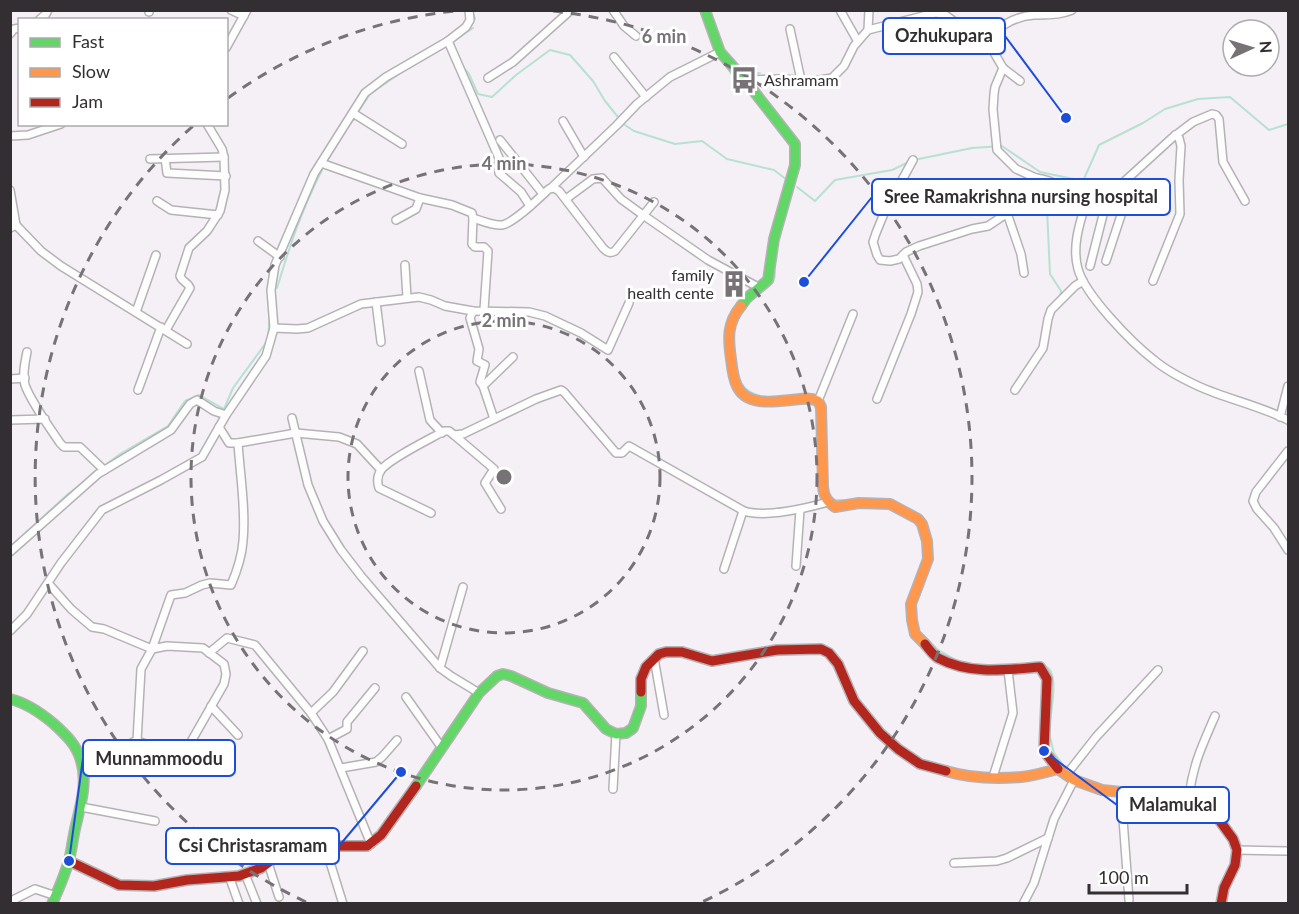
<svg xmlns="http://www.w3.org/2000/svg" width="1299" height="914" viewBox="0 0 1299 914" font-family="Lato,sans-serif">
<rect width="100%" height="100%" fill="#f5f0f5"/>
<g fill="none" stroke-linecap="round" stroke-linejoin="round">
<!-- stream -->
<g stroke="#b7e1d1" stroke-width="2">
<path d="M472,10L475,19"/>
<path d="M700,10L715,50"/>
<path d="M458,38L473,28"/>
<path d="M719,57L738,83H741"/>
<path d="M462,66L469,74L478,94L492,97L516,75L550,50L570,55L593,81L605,101L618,117"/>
<path d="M745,75L760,73"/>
<path d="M358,112L370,94L409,67"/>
<path d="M625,125L634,131L675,144L702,141L727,159L774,170L787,180"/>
<path d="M914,160L972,148L1002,146L1040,172L1083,181L1099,145L1143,123L1165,109L1198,99L1230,97L1269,130L1288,124"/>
<path d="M327,161L350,123L355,119"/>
<path d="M797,187L815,201L835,180L892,170L909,162"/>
<path d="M1048,200L1047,209L1050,274L1061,291L1060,296L1052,304"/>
<path d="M277,288C290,245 302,209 322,170"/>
<path d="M756,295C768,288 778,283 774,268"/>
<path d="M739,378C743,390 752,394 764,397"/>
<path d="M103,467L120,454L168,426L185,401L199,395L224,409L233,388L268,340L270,309"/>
<path d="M829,496L835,500H852"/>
<path d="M17,541L68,494L89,478"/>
<path d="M915,606L925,580"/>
<path d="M919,631L937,649L954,659"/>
<path d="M1042,665C1061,668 1051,708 1050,722"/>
<path d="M1049,733L1054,753L1067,770"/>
</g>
<defs>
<g id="street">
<path d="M149,10V12"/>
<path d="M231,10L244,16"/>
<path d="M613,10L624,26L636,36"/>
<path d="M840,10L857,40"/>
<path d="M39,20L46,14L48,10"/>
<path d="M790,29L801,80"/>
<path d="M868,30L869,10"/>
<path d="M10,34L14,29L20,28"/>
<path d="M448,41L499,158V173L521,192L530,206"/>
<path d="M984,43C996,28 1014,16 1034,15C1049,14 1057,16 1072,10"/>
<path d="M226,48L247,10"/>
<path d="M614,57L646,97"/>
<path d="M1003,68L1020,81"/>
<path d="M488,78L513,62L571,10"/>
<path d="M745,80L782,79L814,81L832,78L844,66L854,46L868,30L935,13L944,14L992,49L1003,68L995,87L994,94L993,109L997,150L1016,169L1036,178L1029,186L1015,208L988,226L972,229L919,246L906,252L899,259L890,261L880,260L877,255L873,242L876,233L885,211L913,160"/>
<path d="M353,113L402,144"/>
<path d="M563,121L584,157"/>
<path d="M10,136L28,135L61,124"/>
<path d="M500,140L543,194"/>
<path d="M165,158L167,173L226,176"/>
<path d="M150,159L224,157"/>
<path d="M321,163L420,198L452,205L472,213L473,218L472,244L475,247H484L488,251L484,310"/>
<path d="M1036,178C1054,180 1074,192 1085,206L1103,201L1172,138L1193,122L1212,114L1216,115L1219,119L1223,162L1245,201"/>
<path d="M551,188L617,125L637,104L670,77L720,52"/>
<path d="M10,190L16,225L10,228"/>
<path d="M1124,192L1153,209"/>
<path d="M566,199L593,179L602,178L621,199L643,215L708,260L758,287"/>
<path d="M157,201L171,210L218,215"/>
<path d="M1085,206C1079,225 1072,248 1078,269C1085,295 1132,343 1154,360C1167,371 1183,379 1198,386C1227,399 1260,406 1288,420"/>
<path d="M1007,213L1021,254L1024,273"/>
<path d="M473,218C482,221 494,226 502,225C514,223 539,198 549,189L554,188L559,191L603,248C607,252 610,254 615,251L654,202"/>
<path d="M396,220L416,209L420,198"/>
<path d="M16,225L41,251L61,266L187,344"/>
<path d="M258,241L280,257"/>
<path d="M1106,261L1127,197L1124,192L1117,188"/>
<path d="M405,265L407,298"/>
<path d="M1090,266L1104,211V204L1103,201"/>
<path d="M1153,281L1180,214L1179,180L1181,146L1179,138L1175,135"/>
<path d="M376,302L381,342"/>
<path d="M473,311L470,318L479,349L477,361L485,365L480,382L483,386L494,419"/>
<path d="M136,312L156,255"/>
<path d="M274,328L297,329L308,328L361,304L419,297L431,300L445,306L473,311L529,312L545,316L581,333L608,350L629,303"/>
<path d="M166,330L190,288C188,282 182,282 180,276L189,248L207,231L220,211L225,190L224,157L222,149L207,124"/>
<path d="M27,352C25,362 22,375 25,385C31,402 50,428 60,443L64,447H80L104,470"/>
<path d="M419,371L430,420L442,433"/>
<path d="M10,379L25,378"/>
<path d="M483,386L513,357"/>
<path d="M138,390L161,327"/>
<path d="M1015,390L1043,348L1048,319L1051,310L1075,286L1083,281"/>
<path d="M877,399L911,314L918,292L917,284L903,255"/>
<path d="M818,401L853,314"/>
<path d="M1280,417L1288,386"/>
<path d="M292,418L308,485L323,521L341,550L361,576L440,668L451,676L479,693"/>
<path d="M10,420L45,419"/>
<path d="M219,427L229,443H238L296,433L339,437L357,444L381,470"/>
<path d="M454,435L494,469L485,483L501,509"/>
<path d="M1288,451L1256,492L1253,501L1257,509L1274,528L1288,550"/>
<path d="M431,513L379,488C377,482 377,476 381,470C389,459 430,439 444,431H449L454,435L463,434L536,399L561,390L564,392L616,453H622L629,446L744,511C765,518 807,508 828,502"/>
<path d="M10,552L98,474L171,430L190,404L197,400L214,411L226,415"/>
<path d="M796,566L800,510"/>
<path d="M724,569L743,511"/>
<path d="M48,583L71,609L92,627L104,629L152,649L167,646L203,648L224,664L226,674L224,684L188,747L183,753L175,754L137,741L133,742L85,775"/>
<path d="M10,631L27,614L61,563L102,510L161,480L202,457L226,415L266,356L274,328L271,290L275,265L314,174L365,93L386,77L448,41L466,27L470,20L469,10"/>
<path d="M363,651L333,692L311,713L328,739L371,844"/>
<path d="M209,653L227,638L255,645L311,713"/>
<path d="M654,658L664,715"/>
<path d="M440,668L463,587"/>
<path d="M406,697L442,748"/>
<path d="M211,706L238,735"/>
<path d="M328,739L347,729V722L375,688"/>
<path d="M137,741L141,669L152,649L171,595L185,593L202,585L210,583L231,585C237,571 242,556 243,541C246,510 240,474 238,443"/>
<path d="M341,768L376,762L382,757L397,740"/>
<path d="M1067,774L1096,737L1158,670"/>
<path d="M993,777L1013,713L1008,670"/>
<path d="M613,789L616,734"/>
<path d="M1121,792L1129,900"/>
<path d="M1189,797C1193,764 1202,746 1215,716"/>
<path d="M81,807L155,821"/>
<path d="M325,846L343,904"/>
<path d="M1237,850L1288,851"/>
<path d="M268,863L279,897"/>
<path d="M954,863L997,861L1007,858L1048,838"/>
<path d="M245,874L257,904"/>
<path d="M229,876L239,904"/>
<path d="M11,901L35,889L56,896"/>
<path d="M1023,904L1034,883L1054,819L1074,780"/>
</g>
<g id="fast">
<path d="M705,10L720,52L745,80L795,144V165L774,239L768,280L747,298L741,306"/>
<path d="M10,699C27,703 41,713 54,724C65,734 77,745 81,761C88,783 80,807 75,829C73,838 72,847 70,856C66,873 59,888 52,904"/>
<path d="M416,786L479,693L497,676L503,674L511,676L548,693L583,703L606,729L616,734L626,733L633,728L641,706V692"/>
</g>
<g id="slow">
<path d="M741,306C727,323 728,338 731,359C732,368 733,378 737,386C746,406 773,402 791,400C801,399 809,397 818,401L821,407L823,487C824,497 827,501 835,507L859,503L890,504L918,519L922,524L927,541L928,559L911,604L912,620L915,634L925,644"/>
<path d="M946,771C969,778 997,779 1021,777C1033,776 1046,772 1058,769L1074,780L1102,790L1121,792H1150L1200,798L1212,810"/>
</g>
<g id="jam">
<path d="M925,644C929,649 933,655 938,658C970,675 1005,670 1040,667L1047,679L1044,751L1058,769"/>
<path d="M641,692V679L646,667L659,654L666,652H682L712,661L777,650L821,649L829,653L838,664L854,701L880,733L898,749L920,764L946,771"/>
<path d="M1212,810L1233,839L1237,850L1235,865L1224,888L1221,904"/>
<path d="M69,861L119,885L154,886L187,880L239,876L261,868L283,852L291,849L325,846H367L381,835L416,786"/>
</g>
</defs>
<!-- street casing -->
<use href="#street" stroke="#b5b2b5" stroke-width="10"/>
<!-- fast casing -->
<use href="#fast" stroke="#b5b2b5" stroke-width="12"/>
<!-- slow casing -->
<use href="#slow" stroke="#b5b2b5" stroke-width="12"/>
<!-- jam casing -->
<use href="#jam" stroke="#b5b2b5" stroke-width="12"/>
<!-- street -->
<use href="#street" stroke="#fefdfe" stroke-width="7"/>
<!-- fast -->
<use href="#fast" stroke="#63d668" stroke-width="9"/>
<!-- slow -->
<use href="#slow" stroke="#ff974d" stroke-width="9"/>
<!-- jam -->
<use href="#jam" stroke="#b3261e" stroke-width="9"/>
</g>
<!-- distance rings -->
<g fill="none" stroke="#767276" stroke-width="3" stroke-dasharray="10 8">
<circle cx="504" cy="477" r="156"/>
<circle cx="504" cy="477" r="313"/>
<path d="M306 902A469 469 0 0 1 193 126M228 98A469 469 0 0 1 455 11M553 11A469 469 0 0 1 702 902"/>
</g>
<!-- icons -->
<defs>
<symbol id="bus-bare" viewBox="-9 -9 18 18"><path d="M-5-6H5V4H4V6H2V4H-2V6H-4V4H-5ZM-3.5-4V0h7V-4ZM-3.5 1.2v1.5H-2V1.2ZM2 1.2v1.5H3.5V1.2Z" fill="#767276" stroke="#fff" stroke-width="2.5" paint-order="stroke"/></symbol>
<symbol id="building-bare" viewBox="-9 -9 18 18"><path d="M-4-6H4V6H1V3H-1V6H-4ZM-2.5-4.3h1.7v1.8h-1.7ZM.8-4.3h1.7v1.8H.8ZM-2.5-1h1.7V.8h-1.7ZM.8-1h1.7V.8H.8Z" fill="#767276" stroke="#fff" stroke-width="2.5" paint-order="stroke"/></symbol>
</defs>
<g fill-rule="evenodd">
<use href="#bus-bare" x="725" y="61" width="38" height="38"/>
<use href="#building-bare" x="715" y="265" width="38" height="38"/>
</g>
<g text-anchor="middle" stroke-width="6" stroke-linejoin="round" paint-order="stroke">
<!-- poi labels -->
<g font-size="16" fill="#322e31" stroke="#fff" text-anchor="start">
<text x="764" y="86">Ashramam</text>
<text x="714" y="281" text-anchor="end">family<tspan x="714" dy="18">health cente</tspan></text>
</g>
</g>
<circle cx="504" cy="477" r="9" fill="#767276" stroke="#fff" stroke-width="3"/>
<g font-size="18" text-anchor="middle" font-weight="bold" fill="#767276" stroke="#fff" stroke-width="6" stroke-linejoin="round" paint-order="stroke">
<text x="664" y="43">6 min</text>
<text x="504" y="170">4 min</text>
<text x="504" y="327">2 min</text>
</g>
<!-- callouts -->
<path fill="none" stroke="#1d4ed8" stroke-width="2" d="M1066 118L1005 36M804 282L872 197M69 861L83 758M1044 751L1117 805M401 772L339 846"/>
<g fill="#1d4ed8" stroke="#fff" stroke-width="2">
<circle cx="1066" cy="118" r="6"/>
<circle cx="804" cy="282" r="6"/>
<circle cx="69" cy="861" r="6"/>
<circle cx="1044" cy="751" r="6"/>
<circle cx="401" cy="772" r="6"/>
</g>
<g fill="#fff" stroke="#1d4ed8" stroke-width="2">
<rect x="883" y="18" width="122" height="36" rx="6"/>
<rect x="872" y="179" width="298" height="36" rx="6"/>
<rect x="83" y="740" width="152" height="36" rx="6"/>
<rect x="1117" y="787" width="112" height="36" rx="6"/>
<rect x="166" y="828" width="173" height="36" rx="6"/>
</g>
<g font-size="18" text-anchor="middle" font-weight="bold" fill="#322e31">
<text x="944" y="42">Ozhukupara</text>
<text x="1021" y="203">Sree Ramakrishna nursing hospital</text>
<text x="159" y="765">Munnammoodu</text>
<text x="1173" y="811">Malamukal</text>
<text x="253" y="852">Csi Christasramam</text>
</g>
<!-- border -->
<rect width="1299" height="914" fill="none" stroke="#322e31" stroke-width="24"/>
<!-- legend -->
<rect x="18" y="18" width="210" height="108" fill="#ffffff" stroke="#adabad" stroke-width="1.5"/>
<rect x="30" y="38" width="30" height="9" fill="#63d668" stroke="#adabad" stroke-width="1.5"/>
<text x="72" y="48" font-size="18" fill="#322e31">Fast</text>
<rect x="30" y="68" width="30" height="9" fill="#ff974d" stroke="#adabad" stroke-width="1.5"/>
<text x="72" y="78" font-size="18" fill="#322e31">Slow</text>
<rect x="30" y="98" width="30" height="9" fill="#b3261e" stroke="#adabad" stroke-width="1.5"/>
<text x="72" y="108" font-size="18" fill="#322e31">Jam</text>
<!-- north arrow -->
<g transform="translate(1251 48) rotate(86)"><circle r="28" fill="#ffffff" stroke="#adabad" stroke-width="1.5"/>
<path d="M0-4.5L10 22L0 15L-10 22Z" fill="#767276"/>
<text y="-9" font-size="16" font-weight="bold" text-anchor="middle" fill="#322e31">N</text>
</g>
<!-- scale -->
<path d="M1089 884v9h98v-9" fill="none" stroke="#322e31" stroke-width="3"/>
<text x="1098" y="884" font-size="18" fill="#322e31" stroke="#ffffff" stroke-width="4.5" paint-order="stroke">100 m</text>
</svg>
